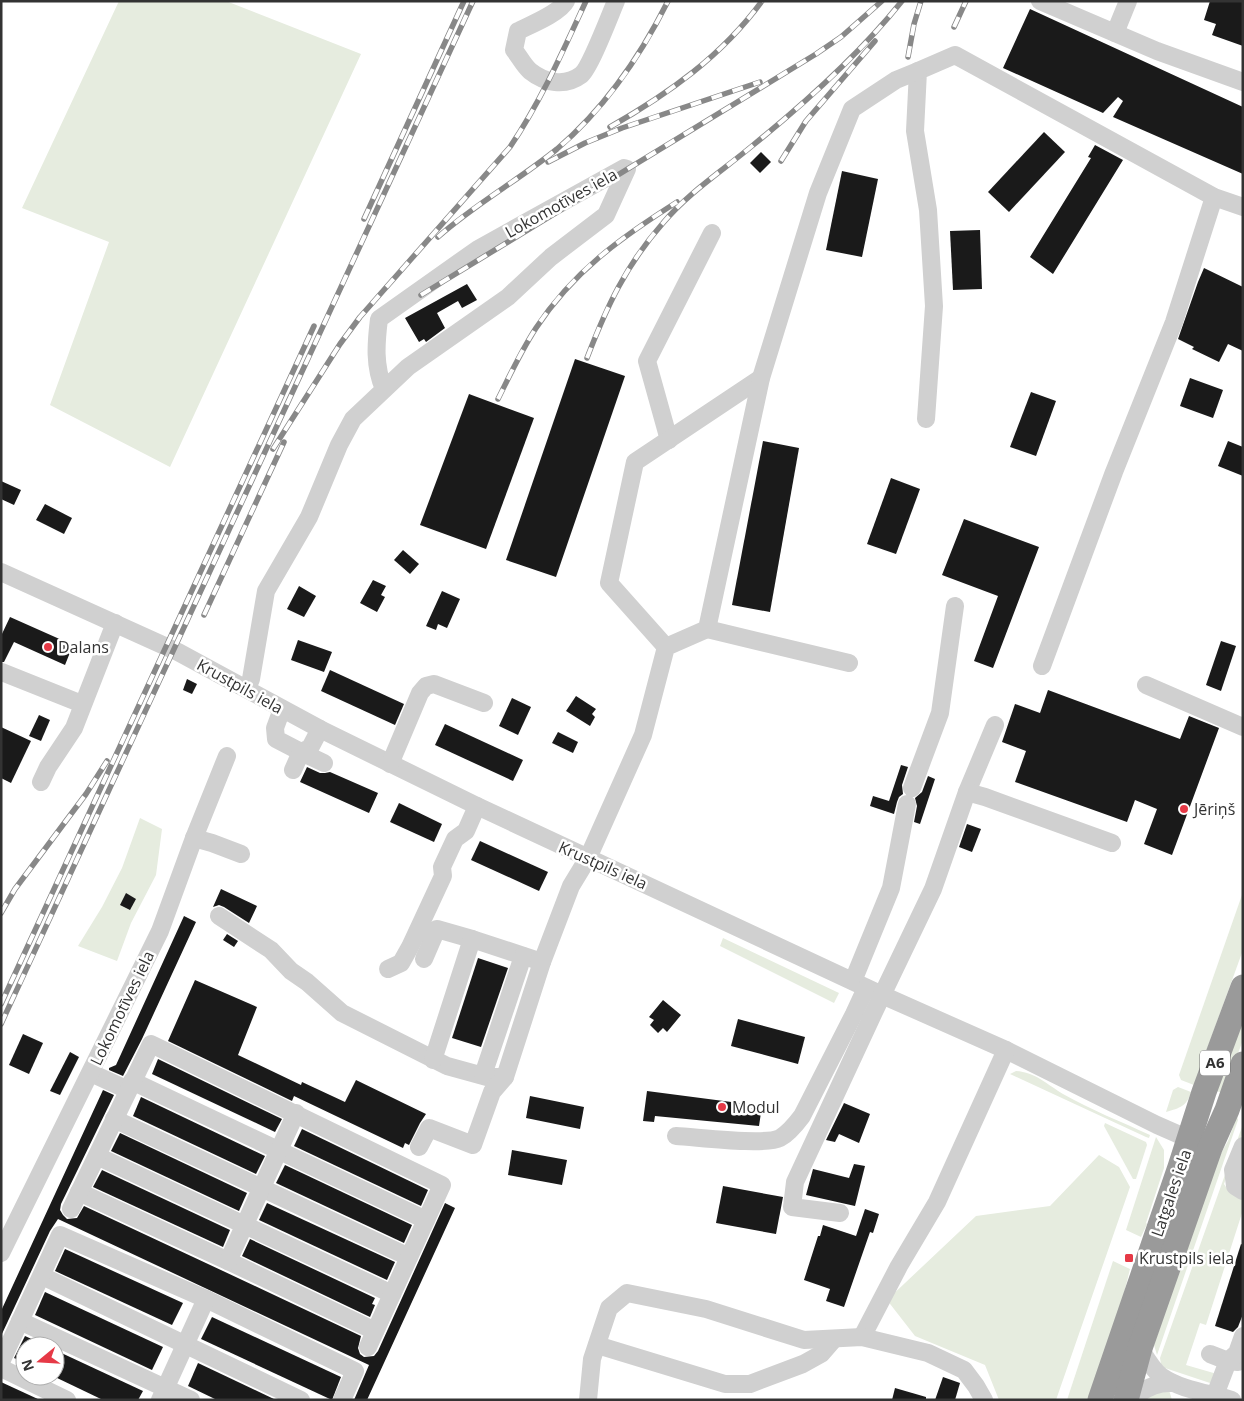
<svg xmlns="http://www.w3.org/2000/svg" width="1244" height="1401" viewBox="0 0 1244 1401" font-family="'Open Sans',sans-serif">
<rect width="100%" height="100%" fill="#fff"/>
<!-- green -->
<g fill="#e6ecdf">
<path d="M119,1H226L361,54L170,467L50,405L109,242L22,208Z"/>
<path d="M140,818L162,829L156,875L131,923L117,961L78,946L102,907L122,868Z"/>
<path d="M1243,892V950L1194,1085L1181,1080L1179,1075Z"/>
<path d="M723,938L839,993L834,1003L720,946Z"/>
<path d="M1243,1014V1040L1223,1093L1216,1091Z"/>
<path d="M1016,1071C1035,1072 1048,1085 1063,1094C1091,1110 1122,1122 1150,1135L1149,1138L1146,1137L1010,1074Z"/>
<path d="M1178,1087L1191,1092C1187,1106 1180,1108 1166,1112L1173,1090Z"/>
<path d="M1237,1116L1238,1120L1157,1355L1154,1345L1217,1160L1228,1141Z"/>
<path d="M1105,1123L1146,1142L1147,1145L1136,1179H1133L1104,1126Z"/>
<path d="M1243,1124V1133L1224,1184L1228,1190L1243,1197V1210L1206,1325L1200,1323L1186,1365L1217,1374L1214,1381L1210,1383L1165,1368L1161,1364L1160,1358Z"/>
<path d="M1156,1137L1164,1150V1168L1146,1223L1147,1224L1141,1237L1126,1230Z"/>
<path d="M1099,1155L1119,1167L1130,1187L1056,1400H999L985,1365L915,1336L887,1300L976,1216L1050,1206Z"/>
<path d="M1113,1261L1130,1269L1117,1322L1088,1400H1067Z"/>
<path d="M1154,1389L1169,1390L1172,1400H1142Z"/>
</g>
<!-- building -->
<g fill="#1a1a1a">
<path d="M1210,1H1243V46L1212,35L1216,24L1204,20Z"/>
<path d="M1030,9L1243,107V174L1113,117L1123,101L1118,97L1103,113L1003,68Z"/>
<path d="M1044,132L1065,152L1009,212L988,192Z"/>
<path d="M1095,145L1123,160L1053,274L1030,257L1091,158L1088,157Z"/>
<path d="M761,152L771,162L760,173L750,163Z"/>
<path d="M842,171L878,179L862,257L826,250Z"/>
<path d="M980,230L982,289L953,290L950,231Z"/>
<path d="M1204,268L1243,287V351L1228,344L1219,362L1192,349L1194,347L1178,339L1198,282Z"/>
<path d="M467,284L477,300L462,308L458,301L437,313L445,328L426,342L424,339L419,342L405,318Z"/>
<path d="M575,359L625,376L556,577L506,560Z"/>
<path d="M1190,378L1223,390L1213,418L1180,406Z"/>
<path d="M1031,392L1056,401L1036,456L1010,447Z"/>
<path d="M469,394L534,418L486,549L420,525Z"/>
<path d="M763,441L799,448L770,612L732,605Z"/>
<path d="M1228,441L1243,447V476L1218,466Z"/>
<path d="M891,478L920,489L896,554L867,544Z"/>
<path d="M1,481L21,490L14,505L1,499Z"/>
<path d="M45,504L72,518L64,534L36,520Z"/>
<path d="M964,519L1039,547L993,668L974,661L998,596L942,575Z"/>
<path d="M403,550L419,564L410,574L394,560Z"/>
<path d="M373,580L386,586L381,595L385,597L377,612L360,603Z"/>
<path d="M299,586L316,596L304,617L287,609Z"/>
<path d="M442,591L460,599L447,628L438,624L436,630L426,626Z"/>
<path d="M10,617L73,645L65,665L14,642L4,662H1V636Z"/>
<path d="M298,640L332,652L324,672L291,660Z"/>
<path d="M1221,641L1236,646L1221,691L1206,685Z"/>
<path d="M330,670L404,704L395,725L321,691Z"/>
<path d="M187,679L197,684L192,694L183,690Z"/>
<path d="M1048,690L1180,739L1189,716L1219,728L1172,855L1144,844L1157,809L1135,800L1127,822L1015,782L1026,751L1002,742L1015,704L1040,713Z"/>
<path d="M576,696L596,709L592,714L595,717L590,726L566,711Z"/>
<path d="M512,698L531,707L518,735L499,726Z"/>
<path d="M39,715L50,720L41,741L29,736Z"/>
<path d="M445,724L523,760L513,781L435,745Z"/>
<path d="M1,727L31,741L11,783L1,778Z"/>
<path d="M558,732L578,742L573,753L552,743Z"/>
<path d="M901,765L908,767L902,785L903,794L899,797L897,802L894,814L870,806L873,796L889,801Z"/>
<path d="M307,767L320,773H325L330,772L378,793L369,813L300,782Z"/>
<path d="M928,776L935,779L920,824L914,822L917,806L915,798L922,792Z"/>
<path d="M399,803L442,824L434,842L390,822Z"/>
<path d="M967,824L981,829L972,852L959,847Z"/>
<path d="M480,841L548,872L539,891L471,860Z"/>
<path d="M221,889L257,906L249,923L224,907L219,905L213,907Z"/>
<path d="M126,893L136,899L130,910L120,905Z"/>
<path d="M184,916L196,922L142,1039L123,1076L109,1070V1068L116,1065Z"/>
<path d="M227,934L238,941L234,947L223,940Z"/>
<path d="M478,958L508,968L481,1047L452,1038Z"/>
<path d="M195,980L257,1007L238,1055L301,1085L302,1082L345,1102L356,1080L426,1114L420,1123L409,1145L405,1143L403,1148L294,1096L292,1101L168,1041Z"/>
<path d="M663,1000L681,1015L667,1032L663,1028L658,1033L650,1025L654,1020L649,1017Z"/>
<path d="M738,1019L805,1037L798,1064L731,1046Z"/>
<path d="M23,1034L43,1043L29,1074L9,1065Z"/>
<path d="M70,1052L79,1057L60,1095L50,1091Z"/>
<path d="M158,1059L282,1119L275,1132L152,1074Z"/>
<path d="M103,1090L114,1095L61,1204L60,1210L63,1215L67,1219L77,1218L84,1206L223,1271L361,1336L358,1348L360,1354L364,1357L374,1356L378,1351L445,1203L455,1208L367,1400H354L369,1365L58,1219L50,1231L1,1336V1311Z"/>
<path d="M647,1091L762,1106L759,1126L655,1116L654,1122L643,1121Z"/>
<path d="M530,1096L584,1107L580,1129L526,1118Z"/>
<path d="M141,1097L265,1156L256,1174L133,1116Z"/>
<path d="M844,1103L870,1114L859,1143L839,1134L835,1142L826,1140Z"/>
<path d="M302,1129L428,1190L421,1206L294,1146Z"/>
<path d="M120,1133L247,1193L239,1211L111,1151Z"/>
<path d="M512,1150L567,1160L562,1185L508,1175Z"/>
<path d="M854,1164L865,1166L855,1206L806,1195L813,1169L849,1178Z"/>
<path d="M285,1165L412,1225L404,1243L276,1183Z"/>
<path d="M102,1170L230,1230L223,1247L93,1187Z"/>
<path d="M723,1186L783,1197L776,1234L716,1223Z"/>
<path d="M267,1203L395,1262L387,1280L259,1220Z"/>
<path d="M865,1209L879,1214L873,1233L870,1232L844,1307L826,1301L830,1289L804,1280L818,1236H820L823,1225L856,1236Z"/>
<path d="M250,1239L375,1298L372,1304L375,1305L370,1317L242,1256Z"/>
<path d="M1241,1244L1243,1245V1314L1238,1327L1233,1332L1215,1326Z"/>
<path d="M65,1249L183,1303L172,1325L55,1271Z"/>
<path d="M45,1292L163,1347L152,1370L35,1315Z"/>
<path d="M212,1317L341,1377L332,1400L201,1339Z"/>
<path d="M25,1336L47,1346H25V1363L14,1358Z"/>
<path d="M55,1350L143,1391L138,1400H103L55,1377Z"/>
<path d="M198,1363L276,1400H217L188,1386Z"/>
<path d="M943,1377L960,1383L955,1400H935Z"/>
<path d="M1,1382L40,1400H1Z"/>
<path d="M895,1388L926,1397V1400H892Z"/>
</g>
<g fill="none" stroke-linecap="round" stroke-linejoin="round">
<!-- minor -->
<g stroke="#d0d0d0" stroke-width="18">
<path d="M566,1C560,13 530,25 518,31L514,50C519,56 524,66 530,71C545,83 565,87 581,75C590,68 610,15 616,1"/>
<path d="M1040,1L1157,51L1243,82"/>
<path d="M1115,33L1128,1"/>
<path d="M926,419L934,306L928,210L915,131L918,71L955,55L1214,197L1243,207"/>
<path d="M669,440L647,361L712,233"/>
<path d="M1,572L178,652L320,729L477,806L882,995L1006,1050L1157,1125L1198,1143"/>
<path d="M707,629L849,663"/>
<path d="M666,647L609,583L635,462L761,378"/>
<path d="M1042,666L1114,472L1174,322L1214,197"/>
<path d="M2,672L82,704"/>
<path d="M1146,685L1243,727"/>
<path d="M247,688L251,679L266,591L309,517L339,445L353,419L408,367L508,297L551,257L606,215L627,169L624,168L478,249L379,319C376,343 374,366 384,389"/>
<path d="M282,709L275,728L276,739L301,752L310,748L320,729"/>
<path d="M390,764L420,693L426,686L434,684L484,703"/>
<path d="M293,770L301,752L324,763"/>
<path d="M41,782L48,767L74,728L115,623"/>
<path d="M912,788L940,713L955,606"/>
<path d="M967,792L995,725"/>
<path d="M194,838L212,843L241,854"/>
<path d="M219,916L271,950L291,971L307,982L342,1013L447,1066L487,1077H505"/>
<path d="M424,959L437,929L472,939"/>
<path d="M388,969L401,963L410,947L443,876L442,867L455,839L466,831L477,806"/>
<path d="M853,981L891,888L907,804"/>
<path d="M433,1060L472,939L542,962"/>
<path d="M91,1073L128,1090"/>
<path d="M483,1075L523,956"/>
<path d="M132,1081L426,1220"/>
<path d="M114,1119L409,1257"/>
<path d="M676,1136C697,1137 764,1146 780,1138C789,1133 796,1124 802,1116L854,1014L866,988"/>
<path d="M1243,1146L1233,1170L1235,1186L1243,1191"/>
<path d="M419,1147L429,1128L473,1145L492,1092L505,1077L542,962L571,886L588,858L643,735L666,647L707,629L761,378L818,193L852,109L896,80L918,71"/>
<path d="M97,1156L392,1294"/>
<path d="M79,1192L228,1261L375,1331"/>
<path d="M71,1209L151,1044L442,1185L368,1347"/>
<path d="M840,1213L792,1207L795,1182L874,1012L933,889L967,792L985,797L1112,843"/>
<path d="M1,1253L160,931L194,838L227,756"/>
<path d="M228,1261L296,1113"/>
<path d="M42,1276L301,1400"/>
<path d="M20,1321L191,1400"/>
<path d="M862,1337L899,1266L937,1202L1006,1050"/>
<path d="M597,1345L725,1384H750L803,1364L821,1354L834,1339"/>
<path d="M1140,1348C1146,1358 1152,1369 1161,1376C1181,1390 1209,1393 1232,1400"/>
<path d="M1210,1354L1228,1361L1238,1362"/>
<path d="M1,1362L60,1235L206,1299L355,1371L342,1400"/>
<path d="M1,1368L67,1400"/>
<path d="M1215,1395L1228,1361L1237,1353L1243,1336"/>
<path d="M160,1400L206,1299"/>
<path d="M588,1400L592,1359L609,1308L627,1293L706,1309L804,1340L862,1337L928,1353L964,1370L976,1386L984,1400"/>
<path d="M1131,1400C1143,1389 1156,1382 1172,1383"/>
</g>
<!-- highway -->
<g stroke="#9a9a9a" stroke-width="25">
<path d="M1100,1400L1180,1167L1204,1092L1243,987"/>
<path d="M1126,1400L1140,1348L1210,1148L1227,1110L1243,1064"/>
</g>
<defs>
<g id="rail">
<path d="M954,27L966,1"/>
<path d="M908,57L914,24L921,1"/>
<path d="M610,127C668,94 722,56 762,1"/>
<path d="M781,161L806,121L875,41"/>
<path d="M548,162L585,143L622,128L760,82"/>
<path d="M364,219L464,1"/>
<path d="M438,237C475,204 519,180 557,149C605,108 640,57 668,1"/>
<path d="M421,295L816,54L841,37L882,1"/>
<path d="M587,358C607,306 626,265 663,223C688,193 722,171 752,146C805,103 859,55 902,1"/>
<path d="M498,399C510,375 521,351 536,328C573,272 620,238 677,202"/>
<path d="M273,449L340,344L360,317L510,147C541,101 563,51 586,1"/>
<path d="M204,615L284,442"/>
<path d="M1,913L15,889L86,794L107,761"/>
<path d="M1,1004L314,326"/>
<path d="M1,1024L473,1"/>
</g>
</defs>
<!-- rail casing -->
<use href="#rail" stroke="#888" stroke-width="5.5"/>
<!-- rail -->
<use href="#rail" stroke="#fff" stroke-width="4" stroke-dasharray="11" stroke-linecap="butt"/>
</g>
<!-- markers -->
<g fill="#e63946" stroke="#fff" stroke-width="2">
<circle cx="48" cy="647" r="5"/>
<circle cx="1184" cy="809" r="5"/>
<circle cx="722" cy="1107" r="5"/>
<rect x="1124" y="1253" width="10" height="10" rx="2.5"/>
</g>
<g text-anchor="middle" stroke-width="5" stroke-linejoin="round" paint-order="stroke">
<!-- shield labels -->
<rect fill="#fff" stroke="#707070" stroke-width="1" x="1200" y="1050.5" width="30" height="25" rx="4"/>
<g font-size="15" font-weight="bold" fill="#333">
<text x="1215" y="1068">A6</text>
</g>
<!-- street labels -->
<g font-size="16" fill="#333" stroke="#fff">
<text transform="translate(561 203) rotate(-29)" y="6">Lokomotīves iela</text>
<text transform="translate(240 686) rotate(29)" y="6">Krustpils iela</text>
<text transform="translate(603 865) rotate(24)" y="6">Krustpils iela</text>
<text transform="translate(122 1008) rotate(-64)" y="6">Lokomotīves iela</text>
<text transform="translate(1171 1193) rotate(-71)" y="6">Latgales iela</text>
</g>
<!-- poi labels -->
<g font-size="16" fill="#333" stroke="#fff" text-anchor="start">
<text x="58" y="653">Dalans</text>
<text x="1194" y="815">Jēriņš</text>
<text x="732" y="1113">Modul</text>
<text x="1139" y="1264">Krustpils iela</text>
</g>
</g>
<!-- border -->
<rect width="1244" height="1401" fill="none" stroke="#333333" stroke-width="5"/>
<!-- north arrow -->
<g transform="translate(40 1361) rotate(252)"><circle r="24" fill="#ffffff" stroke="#adadad"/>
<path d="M0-4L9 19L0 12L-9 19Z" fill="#e63946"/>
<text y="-8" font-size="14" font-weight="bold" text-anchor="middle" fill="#333333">N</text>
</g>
</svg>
